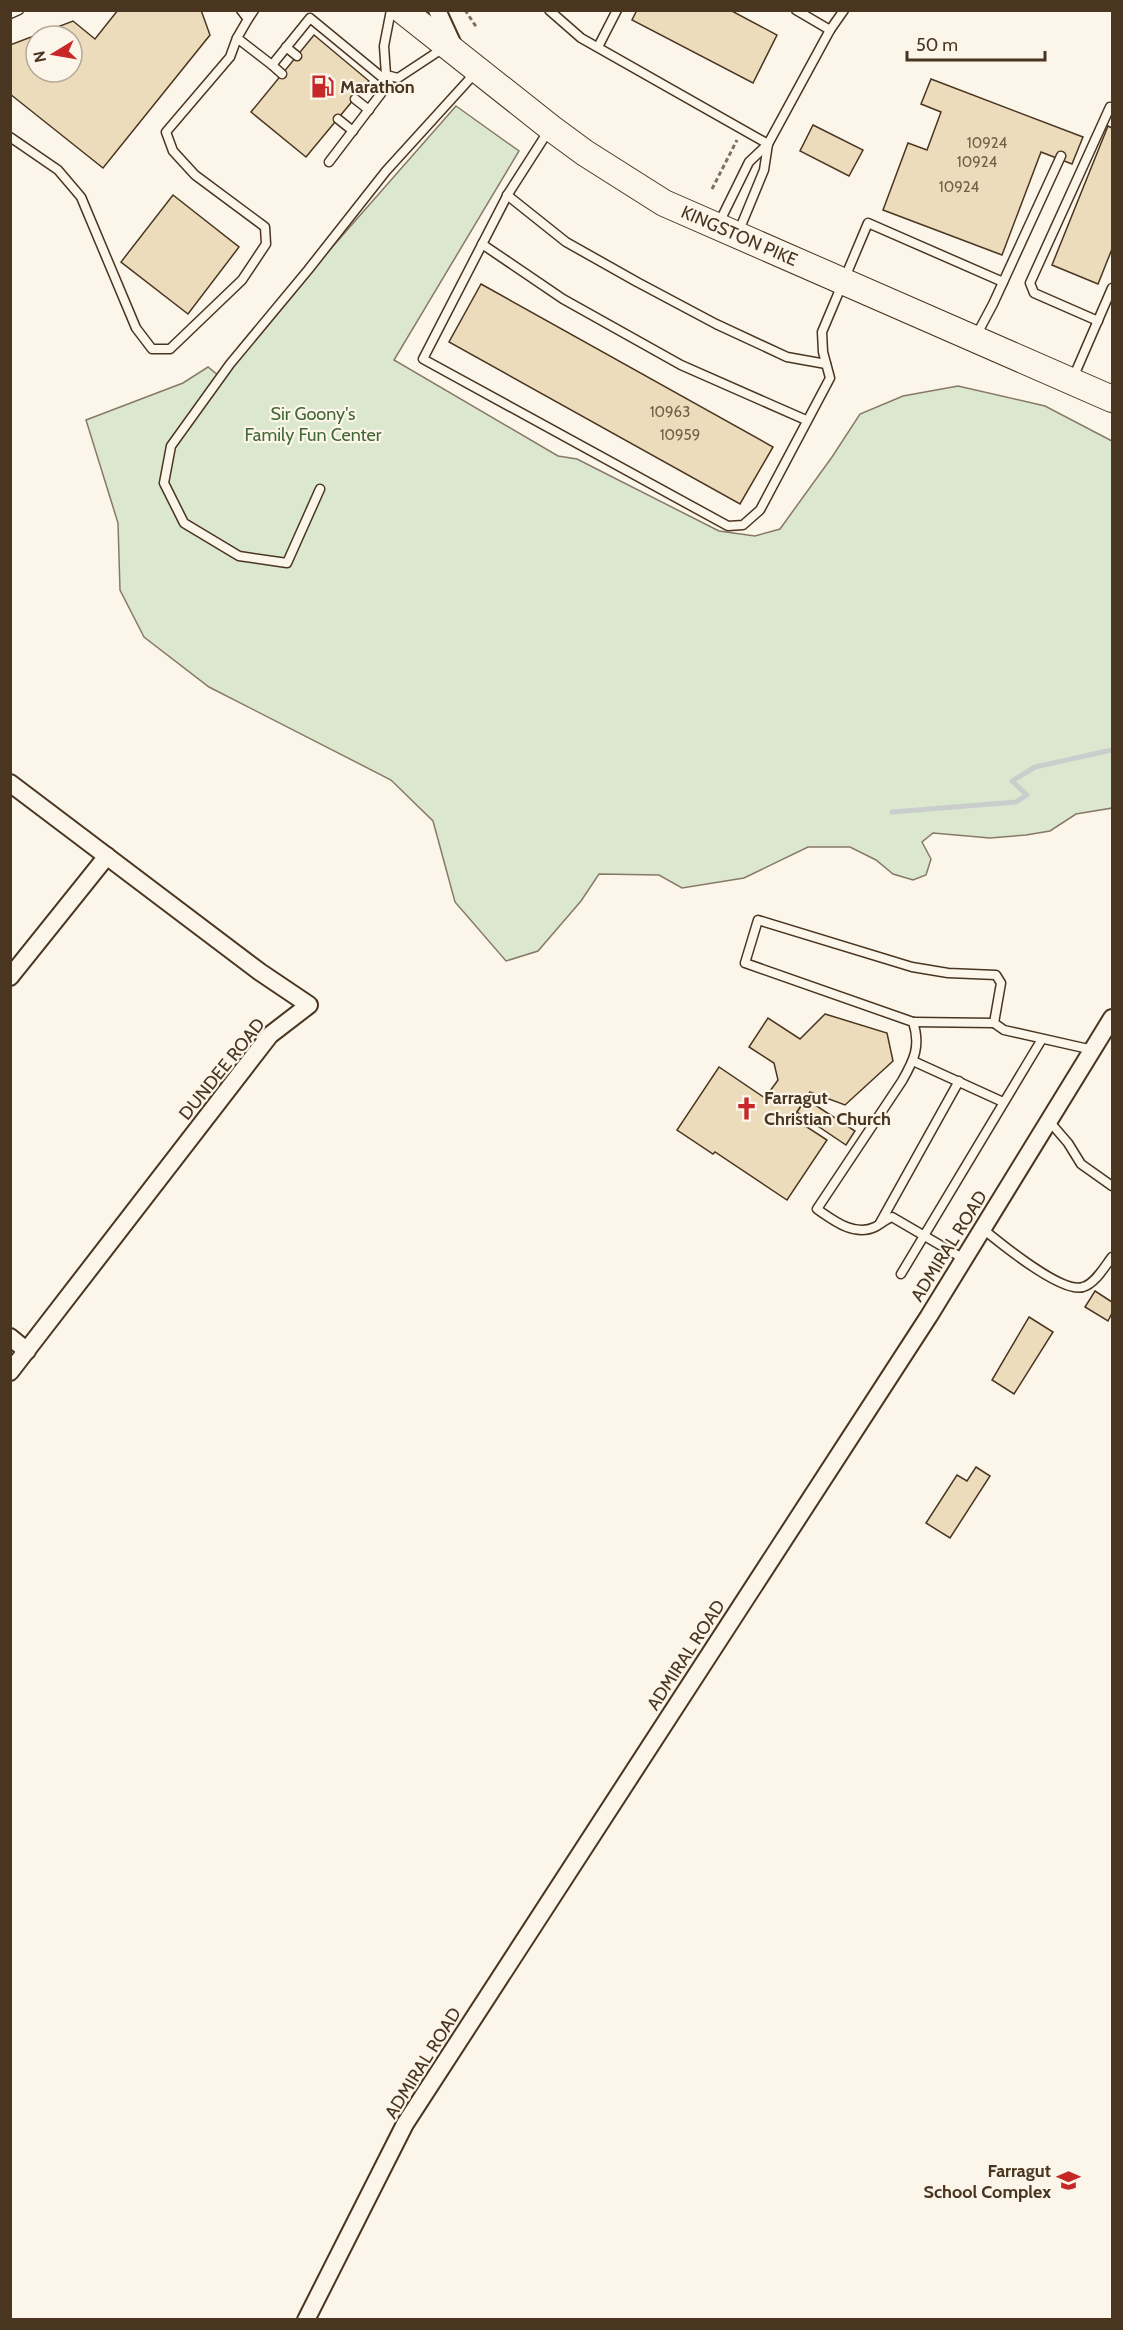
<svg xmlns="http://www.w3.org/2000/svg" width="1123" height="2330" viewBox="0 0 1123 2330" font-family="Cabin,sans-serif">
<rect width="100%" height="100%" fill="#fbf6e9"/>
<!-- green -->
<path fill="#dce7d0" stroke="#887966" stroke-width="1.5" d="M456,106L519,151L394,360L558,456L577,459L719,531L755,536L780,529L832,457L860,414L903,396L958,386L1045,406L1112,441V808L1076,814L1050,831L1026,835L990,838L933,833L922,842L931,859L926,875L913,880L893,874L876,860L850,847H808L744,878L682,888L659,875L599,874L581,901L538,951L506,961L455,902L433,821L391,780L209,687L144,637L120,590L118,523L86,420L183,383L208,367L219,376Z"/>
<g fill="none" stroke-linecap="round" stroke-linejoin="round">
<!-- stream -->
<path stroke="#c9cecd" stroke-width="5" d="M892,812L1016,802L1027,795L1012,781L1035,767L1112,750"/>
</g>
<!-- building -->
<g fill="#ecdcbc" stroke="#4a3520" stroke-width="1.5" fill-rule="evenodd">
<path d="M118,10H201L210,35L103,168L10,94V45L73,21L95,39ZM36,36H72V72H36Z"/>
<path d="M637,10H730L777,35L753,83L632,20Z"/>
<path d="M314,35L369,81L306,157L251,112Z"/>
<path d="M931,79L1083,137L1072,164L1041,152L1002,255L883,210L908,143L927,150L941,112L921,104Z"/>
<path d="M813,125L863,150L849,176L800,151Z"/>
<path d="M1108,126L1112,128V249L1098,284L1052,265Z"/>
<path d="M173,195L239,247L188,314L121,262Z"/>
<path d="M481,284L773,447L740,504L449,342Z"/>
<path d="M825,1014L887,1033L893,1061L845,1105L810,1092L793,1118L827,1140L787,1200L715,1152L713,1154L677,1130L719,1067L765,1098L778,1080L774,1063L749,1047L768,1018L800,1039Z"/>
<path d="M806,1099L855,1131L846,1145L797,1112Z"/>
<path d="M1095,1291L1112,1302V1313L1108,1321L1085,1307Z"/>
<path d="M1029,1317L1053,1332L1014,1394L992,1380Z"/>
<path d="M976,1467L990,1476L950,1538L926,1523L957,1475L967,1481Z"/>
</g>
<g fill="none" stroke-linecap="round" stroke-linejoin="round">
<defs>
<g id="service">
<path d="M549,10L581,38L768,144"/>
<path d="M796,10L830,30"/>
<path d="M10,14L19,10"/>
<path d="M248,19L254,10"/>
<path d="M237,38L272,65L310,18L389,83L329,162"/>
<path d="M286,47L297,56"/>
<path d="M598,47L617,10"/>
<path d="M272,65L282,74"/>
<path d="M386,75L398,78L445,47"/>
<path d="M384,77L386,75L384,46L391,10"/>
<path d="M355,99L369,110"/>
<path d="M338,119L353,131"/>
<path d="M549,130L508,194L423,359L728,526L743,525L760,510L830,378L823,352L822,332L868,223L1003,282"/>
<path d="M10,137L58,170L81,197L136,328L152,349H170L242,280L266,244L265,227L195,175L173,151L166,132L230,57L237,38L248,19L241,10"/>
<path d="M507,195L566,242L637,282L716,324L787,357L826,364"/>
<path d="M719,223L749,162L768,144L830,30L844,10"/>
<path d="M738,233L764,170L768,144"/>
<path d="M482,244L563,299L681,365L806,420"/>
<path d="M1098,321L1034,293L1030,283L1110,107L1112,108"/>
<path d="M976,336L993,304L1061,156"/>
<path d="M1073,378L1112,288"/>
<path d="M320,489L287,563L239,556L184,523L164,483L171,446L230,364L308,270L386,171L476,72"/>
<path d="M913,1022L994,1023"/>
<path d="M913,1061L1003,1102"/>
<path d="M1049,1121L1068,1143L1081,1164L1112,1186"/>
<path d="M880,1223L959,1081"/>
<path d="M983,1229C1000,1243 1062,1294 1083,1287C1095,1284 1105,1266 1112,1257"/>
<path d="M964,1259L892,1217C886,1219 881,1224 875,1227C854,1237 833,1220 817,1209L902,1081C914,1060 921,1046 913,1022L745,963L758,920L912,967L948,973L996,975L1001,983L994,1023L1004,1030L1093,1050"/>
<path d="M901,1274L1042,1039"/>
</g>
<g id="minor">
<path d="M437,10L454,47"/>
<path d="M10,783L260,972L309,1005L270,1035L10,1372"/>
<path d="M10,977L107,856"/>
<path d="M10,1337L27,1351"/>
<path d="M306,2320L405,2124L929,1316L1112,1018"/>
</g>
<g id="primary">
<path id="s1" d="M402,10L551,128L585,153L664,203L1112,399"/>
</g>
</defs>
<!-- service casing -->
<use href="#service" stroke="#4a3520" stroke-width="11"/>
<!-- minor casing -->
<use href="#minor" stroke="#4a3520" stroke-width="20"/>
<!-- primary casing -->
<use href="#primary" stroke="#4a3520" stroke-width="28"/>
<!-- path -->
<g stroke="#7f6f5c" stroke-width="3" stroke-dasharray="4.5 3" stroke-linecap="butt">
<path d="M465,10L477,28"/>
<path d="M712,189L737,140"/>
</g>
<!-- service -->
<use href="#service" stroke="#fbf6e9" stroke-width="8"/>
<!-- minor -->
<use href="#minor" stroke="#fbf6e9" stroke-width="16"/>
<!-- primary -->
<use href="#primary" stroke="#fbf6e9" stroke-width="26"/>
</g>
<!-- icons -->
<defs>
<symbol id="fuel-bare" viewBox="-9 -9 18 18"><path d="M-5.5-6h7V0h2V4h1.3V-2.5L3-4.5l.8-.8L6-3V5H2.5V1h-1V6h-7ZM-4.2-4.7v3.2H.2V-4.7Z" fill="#c62828" stroke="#fbf6e9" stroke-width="2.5" paint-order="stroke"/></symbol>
<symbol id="church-bare" viewBox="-9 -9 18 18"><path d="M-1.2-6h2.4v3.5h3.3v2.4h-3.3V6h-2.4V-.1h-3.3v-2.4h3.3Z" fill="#c62828" stroke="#fbf6e9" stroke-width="2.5" paint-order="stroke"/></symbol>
<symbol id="school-bare" viewBox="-9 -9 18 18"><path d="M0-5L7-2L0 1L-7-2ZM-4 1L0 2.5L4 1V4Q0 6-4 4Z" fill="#c62828" stroke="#fbf6e9" stroke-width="2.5" paint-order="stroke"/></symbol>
</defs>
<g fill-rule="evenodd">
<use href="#fuel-bare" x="306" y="70" width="33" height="33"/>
<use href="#church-bare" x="730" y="1092" width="33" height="33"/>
<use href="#school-bare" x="1052" y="2164" width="33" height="33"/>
</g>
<g text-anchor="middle" stroke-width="4.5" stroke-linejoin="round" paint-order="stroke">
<!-- number labels -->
<g font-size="15" fill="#725f47">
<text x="987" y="148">10924</text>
<text x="977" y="167">10924</text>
<text x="959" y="192">10924</text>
<text x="670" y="417">10963</text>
<text x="680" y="440">10959</text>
</g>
<!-- poi labels -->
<g font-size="18" font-weight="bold" fill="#4a3520" stroke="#fbf6e9" text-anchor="start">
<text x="340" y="93">Marathon</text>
<text x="764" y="1104">Farragut<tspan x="764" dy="21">Christian Church</tspan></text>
<text x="1051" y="2177" text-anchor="end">Farragut<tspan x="1051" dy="21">School Complex</tspan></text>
</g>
<!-- street labels -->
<g font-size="18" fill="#4a3520" stroke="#fbf6e9">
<text dy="6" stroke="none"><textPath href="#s1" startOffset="408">KINGSTON PIKE</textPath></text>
<text transform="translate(222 1069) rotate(-51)" y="6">DUNDEE ROAD</text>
<text transform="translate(949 1246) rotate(-58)" y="6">ADMIRAL ROAD</text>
<text transform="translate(686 1655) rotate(-57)" y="6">ADMIRAL ROAD</text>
<text transform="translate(423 2063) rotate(-58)" y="6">ADMIRAL ROAD</text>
</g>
<!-- park labels -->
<g font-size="18" fill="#436837" stroke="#fbf6e9">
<text x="313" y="420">Sir Goony's<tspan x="313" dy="21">Family Fun Center</tspan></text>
</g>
</g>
<!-- border -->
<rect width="1123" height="2330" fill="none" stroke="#4a3520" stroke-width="24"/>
<!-- north arrow -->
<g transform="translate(54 54) rotate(259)"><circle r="28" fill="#fbf6e9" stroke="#b4a999" stroke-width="1.5"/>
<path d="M0-4.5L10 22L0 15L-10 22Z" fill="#c62828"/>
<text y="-9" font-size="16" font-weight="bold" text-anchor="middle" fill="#4a3520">N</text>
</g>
<!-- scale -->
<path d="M907 51v9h138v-9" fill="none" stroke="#4a3520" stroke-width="3"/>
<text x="916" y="51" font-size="18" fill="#4a3520" stroke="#fbf6e9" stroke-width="4.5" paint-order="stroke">50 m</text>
</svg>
